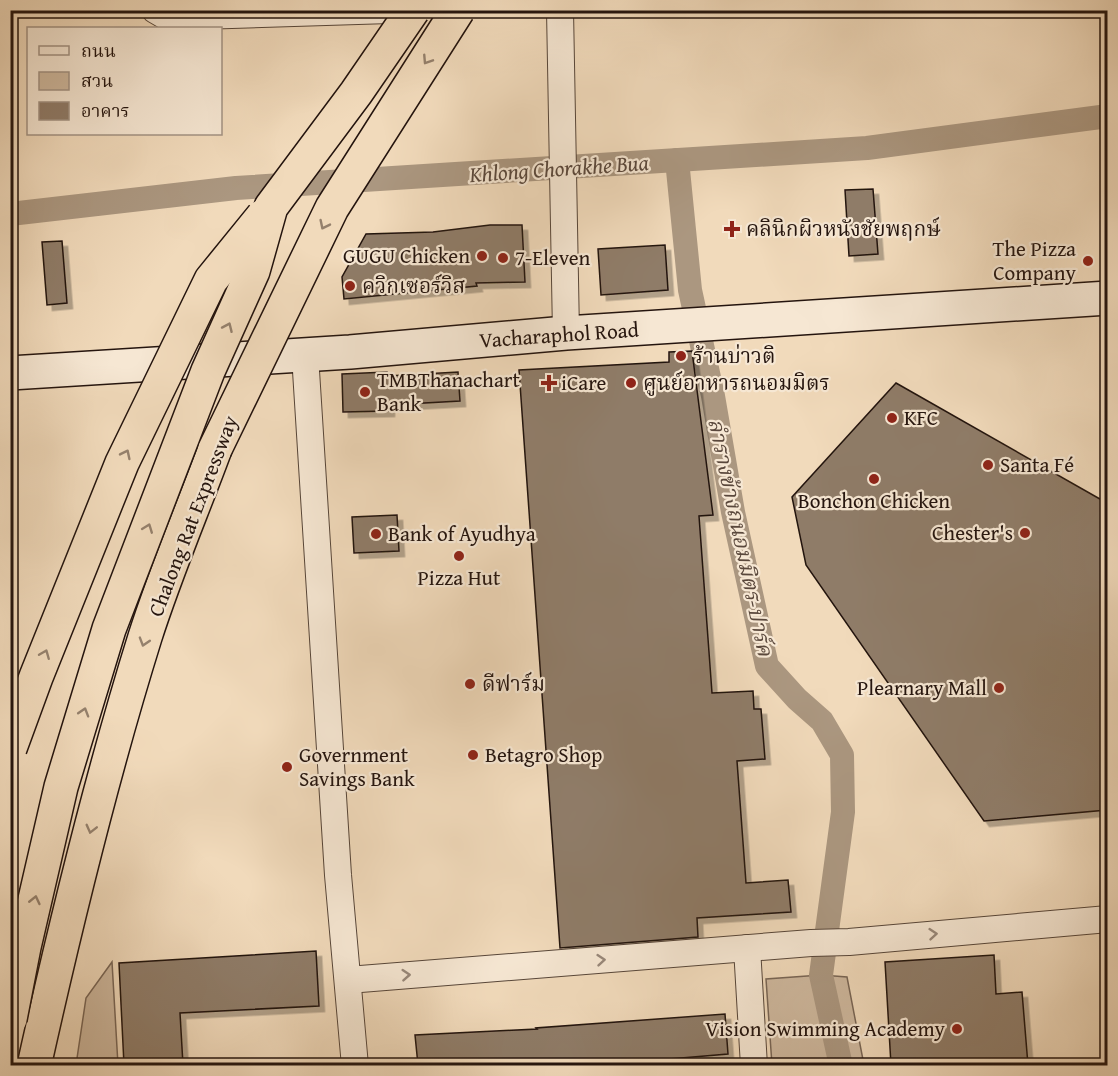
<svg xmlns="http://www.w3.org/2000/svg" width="1118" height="1076" viewBox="0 0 1118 1076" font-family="'Gentium Book Plus','Noto Serif Thai',serif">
<defs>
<filter id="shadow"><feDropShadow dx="5.5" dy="5.5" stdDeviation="0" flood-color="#0004"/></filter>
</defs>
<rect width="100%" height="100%" fill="#f1dabb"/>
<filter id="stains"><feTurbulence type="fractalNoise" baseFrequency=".00333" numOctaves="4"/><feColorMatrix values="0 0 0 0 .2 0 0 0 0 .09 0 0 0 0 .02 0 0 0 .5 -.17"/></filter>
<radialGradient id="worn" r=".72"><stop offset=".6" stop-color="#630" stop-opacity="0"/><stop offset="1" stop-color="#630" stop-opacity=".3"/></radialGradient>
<!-- green -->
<g fill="#ceb89e" stroke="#796656" stroke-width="1.5">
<path d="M112,962L118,1065H76L86,998Z"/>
<path d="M821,975L847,977L864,1065H772L766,979Z"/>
</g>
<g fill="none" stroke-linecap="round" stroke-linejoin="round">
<!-- canal -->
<g stroke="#ab9780" stroke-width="24">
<path d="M677,160L690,290L713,396L733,512L767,666L797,699L822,721L842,755L843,812L821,975L841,1066"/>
<path d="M10,214L236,188L867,148L1108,116"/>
</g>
</g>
<!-- building -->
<g fill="#8f7b68" stroke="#24140e" stroke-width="1.5" filter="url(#shadow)">
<path d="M873,189L878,254L849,256L845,190Z"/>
<path d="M490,225H522L525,282L476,283L477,286L344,299L342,277L366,234L433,232Z"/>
<path d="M62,241L67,303L47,305L42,242Z"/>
<path d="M665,245L668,290L601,295L598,249Z"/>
<path d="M692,351L713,515L699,516L712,693L753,691L754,709H761L765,759L737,761L746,883L788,880L791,912L697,918L698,937L560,948L519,370L669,362V352Z"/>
<path d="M387,372V376L458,372L460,401L389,405V411L343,412L342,374Z"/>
<path d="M896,383L1107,503V810L984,821L806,565L792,497Z"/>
<path d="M397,515L399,551L354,553L352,517Z"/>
<path d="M316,951L319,1006L180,1013L183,1065H124L119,963Z"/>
<path d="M994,955L996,994L1022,992L1028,1065H891L885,962Z"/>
<path d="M725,1014L728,1054L599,1065H418L415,1035L537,1029L536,1028Z"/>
</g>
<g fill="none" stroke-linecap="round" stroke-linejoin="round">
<defs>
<g id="street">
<path d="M155,10L167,17L390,10"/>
<path d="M560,10L566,333"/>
<path d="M305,355L338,875L355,1066"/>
<path d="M747,948L754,1066"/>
<path d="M348,980L811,943L849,942L1108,919"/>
</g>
<path id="secondary" d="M10,373L350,352L566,333L1108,298"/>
<path id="highway" d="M34,1066C66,922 101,778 145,637C165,574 192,511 215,449"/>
</defs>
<!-- street casing -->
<use href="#street" stroke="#574639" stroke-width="28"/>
<!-- secondary casing -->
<use href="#secondary" stroke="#24140e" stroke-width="36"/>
<!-- highway casing -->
<use href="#highway" stroke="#24140e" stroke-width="36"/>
<!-- street -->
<use href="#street" stroke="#f6e7d3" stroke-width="26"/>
<!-- secondary -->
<use href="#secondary" stroke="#f6e7d3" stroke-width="33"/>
<!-- highway -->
<use href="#highway" stroke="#f1dabb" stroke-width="33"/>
<defs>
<g id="highway-bridge">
<path d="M215,449L332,208L458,10"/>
<path d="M10,748L36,677L122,463L211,280L263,216"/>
<path d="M10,1019L24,947L61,787L109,629L208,371L253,271L271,207L356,93L413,10"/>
</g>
</defs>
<!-- highway-bridge casing -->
<use href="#highway-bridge" stroke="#24140e" stroke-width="36" stroke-linecap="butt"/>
<!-- highway-bridge -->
<use href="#highway-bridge" stroke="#f1dabb" stroke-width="33"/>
</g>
<!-- one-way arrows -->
<defs><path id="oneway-chevron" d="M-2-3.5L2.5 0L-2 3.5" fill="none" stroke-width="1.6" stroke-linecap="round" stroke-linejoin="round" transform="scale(1.5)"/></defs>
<g stroke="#95816d">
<use href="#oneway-chevron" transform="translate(427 60) rotate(123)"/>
<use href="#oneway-chevron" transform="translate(324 225) rotate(116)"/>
<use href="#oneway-chevron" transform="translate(228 327) rotate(-66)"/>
<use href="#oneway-chevron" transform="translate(126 454) rotate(-64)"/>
<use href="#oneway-chevron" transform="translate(148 528) rotate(-69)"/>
<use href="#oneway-chevron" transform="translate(144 642) rotate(107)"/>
<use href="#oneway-chevron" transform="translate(45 654) rotate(-68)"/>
<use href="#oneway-chevron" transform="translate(84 712) rotate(-73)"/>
<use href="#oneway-chevron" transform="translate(91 829) rotate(104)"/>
<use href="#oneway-chevron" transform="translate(35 900) rotate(-77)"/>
</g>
<g stroke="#98887a">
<use href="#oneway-chevron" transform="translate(933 934) rotate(-5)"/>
<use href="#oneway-chevron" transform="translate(601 960) rotate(-5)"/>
<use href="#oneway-chevron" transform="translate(406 975) rotate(-4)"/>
</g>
<!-- markers -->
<g fill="#8f2418" stroke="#f6e7d3" stroke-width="2">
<path d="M729 220h6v6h6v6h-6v6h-6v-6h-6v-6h6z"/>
<circle cx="482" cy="256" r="6"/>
<circle cx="503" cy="258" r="6"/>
<circle cx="1088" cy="261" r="6"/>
<circle cx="350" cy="286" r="6"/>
<circle cx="681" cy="356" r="6"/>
<path d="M546 374h6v6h6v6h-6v6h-6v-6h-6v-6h6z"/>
<circle cx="631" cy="383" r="6"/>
<circle cx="365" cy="392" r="6"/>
<circle cx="892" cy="418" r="6"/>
<circle cx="988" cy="465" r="6"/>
<circle cx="874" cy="479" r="6"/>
<circle cx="1025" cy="533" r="6"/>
<circle cx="376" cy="534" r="6"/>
<circle cx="459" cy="556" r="6"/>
<circle cx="470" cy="684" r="6"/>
<circle cx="999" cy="688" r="6"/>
<circle cx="473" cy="755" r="6"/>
<circle cx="287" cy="767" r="6"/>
<circle cx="957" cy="1029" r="6"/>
</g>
<g text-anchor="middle" stroke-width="4.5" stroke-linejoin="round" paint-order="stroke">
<!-- poi labels -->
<g font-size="21" fill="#24140e" stroke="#f6e7d3" text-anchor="start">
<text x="746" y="236">คลินิกผิวหนังชัยพฤกษ์</text>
<text x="1076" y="256" text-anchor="end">The Pizza<tspan x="1076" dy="24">Company</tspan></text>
<text x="470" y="263" text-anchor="end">GUGU Chicken</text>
<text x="515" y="265">7-Eleven</text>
<text x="362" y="293">ควิกเซอร์วิส</text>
<text x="693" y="363">ร้านบ่าวติ</text>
<text x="377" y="387">TMBThanachart<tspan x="377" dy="24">Bank</tspan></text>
<text x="561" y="390">iCare</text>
<text x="643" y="390">ศูนย์อาหารถนอมมิตร</text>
<text x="904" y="425">KFC</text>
<text x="1000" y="472">Santa Fé</text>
<text x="874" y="508" text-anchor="middle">Bonchon Chicken</text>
<text x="1013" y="540" text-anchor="end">Chester's</text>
<text x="388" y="541">Bank of Ayudhya</text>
<text x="459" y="585" text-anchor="middle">Pizza Hut</text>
<text x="482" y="691">ดีฟาร์ม</text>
<text x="987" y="695" text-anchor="end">Plearnary Mall</text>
<text x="299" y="762">Government<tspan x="299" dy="24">Savings Bank</tspan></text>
<text x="485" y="762">Betagro Shop</text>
<text x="945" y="1036" text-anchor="end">Vision Swimming Academy</text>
</g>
<!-- street labels -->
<g font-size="21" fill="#24140e" stroke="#f6e7d3">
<text transform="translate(559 335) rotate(-4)" y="7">Vacharaphol Road</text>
<text transform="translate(193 516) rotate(-69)" y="7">Chalong Rat Expressway</text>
</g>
<!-- water labels -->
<g font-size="22" font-style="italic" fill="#5a483c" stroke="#f6e7d3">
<text transform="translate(559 168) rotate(-4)" y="8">Khlong Chorakhe Bua</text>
<text transform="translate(741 537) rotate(78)" y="8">ลำรางข้างถนอมมิตร-ปาร์ค</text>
</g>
</g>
<!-- margin -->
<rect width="1118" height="1076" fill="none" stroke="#f1dabb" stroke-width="36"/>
<rect x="12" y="12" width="1094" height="1052" fill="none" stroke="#24140e" stroke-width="3"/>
<rect x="18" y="18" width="1082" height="1040" fill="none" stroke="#24140e" stroke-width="1.5"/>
<!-- legend -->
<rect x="27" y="27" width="195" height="108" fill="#f6e7d3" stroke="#a29384" stroke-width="1.5"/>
<rect x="39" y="46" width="30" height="9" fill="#f6e7d3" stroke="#a29384" stroke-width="1.5"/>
<text x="81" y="57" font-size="18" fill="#24140e">ถนน</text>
<rect x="39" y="72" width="30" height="18" fill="#ceb89e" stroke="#a29384" stroke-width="1.5"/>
<text x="81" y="87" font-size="18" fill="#24140e">สวน</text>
<rect x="39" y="102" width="30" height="18" fill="#8f7b68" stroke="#a29384" stroke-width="1.5"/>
<text x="81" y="117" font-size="18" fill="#24140e">อาคาร</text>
<rect width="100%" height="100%" filter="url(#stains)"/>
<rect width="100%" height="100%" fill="url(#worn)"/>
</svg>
